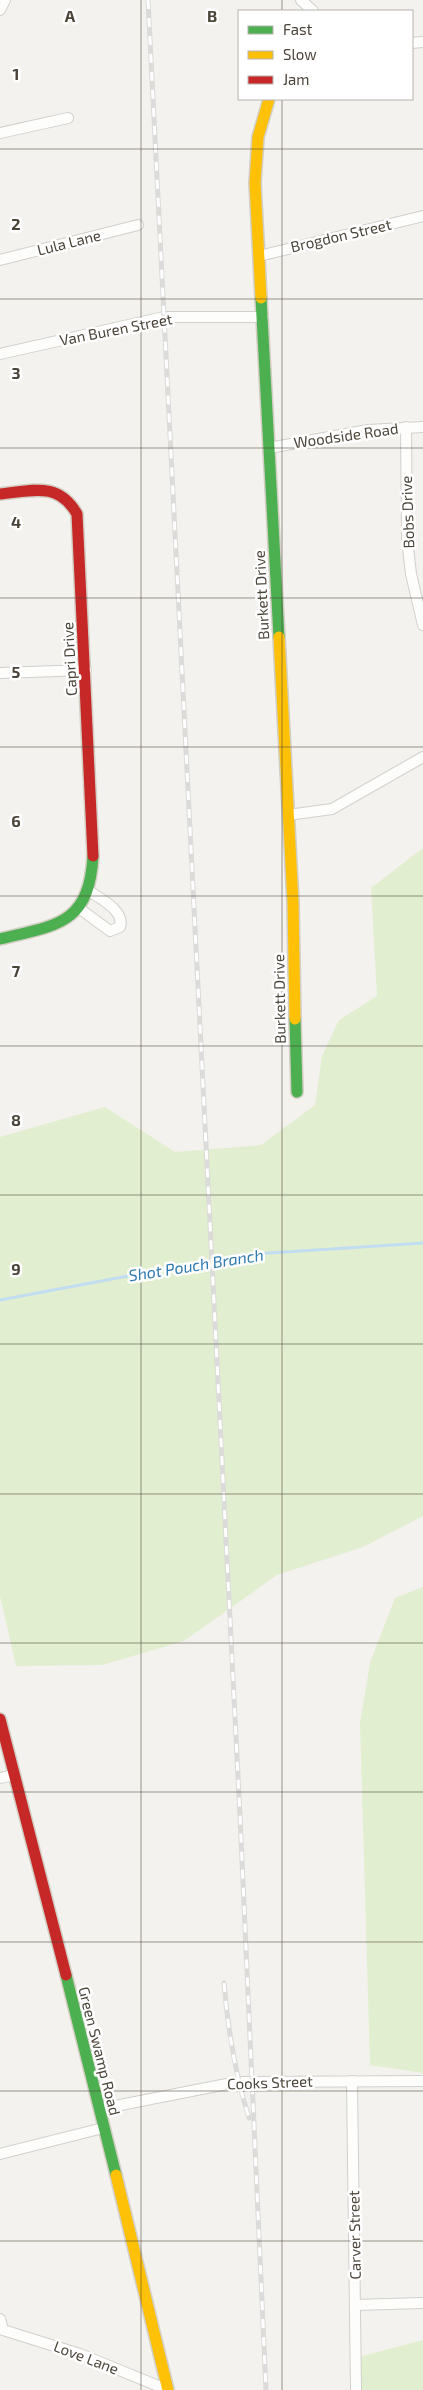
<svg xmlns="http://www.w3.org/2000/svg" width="423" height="2390" viewBox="0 0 423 2390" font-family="'Exo 2',sans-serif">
<rect width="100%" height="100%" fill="#f4f2ee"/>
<!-- green -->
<g fill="#e1eecf">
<path d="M423,848V1516L363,1547L277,1575L184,1641L102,1665L16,1666L0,1596V1137L105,1107L175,1152L261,1145L315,1105L322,1056L339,1020L377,996L371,888Z"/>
<path d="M423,1587V2073L370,2065L360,1723L370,1663L395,1598Z"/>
<path d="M423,2340V2390H360L359,2357Z"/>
</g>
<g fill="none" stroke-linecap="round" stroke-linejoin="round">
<!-- stream -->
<path stroke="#c0ddf1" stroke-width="3" d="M0,1300L240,1255L423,1243"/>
<defs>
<g id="street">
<path d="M301,0L313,11"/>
<path d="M0,10L5,0"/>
<path d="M412,43L423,42"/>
<path d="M0,133L68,118"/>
<path d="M259,256L423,216"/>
<path d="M0,260L138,225"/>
<path d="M0,354L164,317H263"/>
<path d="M406,427L407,539L411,574L423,625"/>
<path d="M269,448L368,430L423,427"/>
<path d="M0,673L86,670"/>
<path d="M288,815L332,809L423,757"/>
<path d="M80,909L110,931L120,927C125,911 101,899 89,891"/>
<path d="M0,1778L14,1775"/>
<path d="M352,2081L356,2390"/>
<path d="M100,2109L237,2082L423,2081"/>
<path d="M0,2154L103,2128"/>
<path d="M355,2305L423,2303"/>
<path d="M0,2319L3,2330L80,2354L168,2390"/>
</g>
<g id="fast">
<path d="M261,298L279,637"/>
<path d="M0,939C58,925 89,924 93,856"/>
<path d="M295,1019L297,1092"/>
<path d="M66,1975L116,2175"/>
</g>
<g id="slow">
<path d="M261,298L255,183L258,137L269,99"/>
<path d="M279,637L293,902L295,1019"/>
<path d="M116,2175L168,2390"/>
</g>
<g id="jam">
<path d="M0,494C32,491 58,481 77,514L93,856"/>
<path d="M0,1719L66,1975"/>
</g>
</defs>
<!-- street casing -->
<use href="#street" stroke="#d2d0cb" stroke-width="12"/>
<!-- fast casing -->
<use href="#fast" stroke="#d3cfc5" stroke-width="14"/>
<!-- slow casing -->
<use href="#slow" stroke="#d3cfc5" stroke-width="14"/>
<!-- jam casing -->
<use href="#jam" stroke="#d3cfc5" stroke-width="14"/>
<!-- street -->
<use href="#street" stroke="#fdfdfc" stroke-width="10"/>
<!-- fast -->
<use href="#fast" stroke="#4caf50" stroke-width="11"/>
<!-- slow -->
<use href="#slow" stroke="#ffc107" stroke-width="11"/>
<!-- jam -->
<use href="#jam" stroke="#c62828" stroke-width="11"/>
<defs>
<g id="rail">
<path d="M148,0L240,1816L266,2390"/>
<path d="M224,1983C228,2030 235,2074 249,2118"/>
</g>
</defs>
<!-- rail casing -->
<use href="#rail" stroke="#dbdbda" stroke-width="5"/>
<!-- rail -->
<use href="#rail" stroke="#fff" stroke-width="3" stroke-dasharray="9" stroke-linecap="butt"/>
</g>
<!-- grid -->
<path fill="none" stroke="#4b4439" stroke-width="1" stroke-opacity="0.55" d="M141,0V2390M282,0V11M282,99V2390M0,149H423M0,299H423M0,448H423M0,598H423M0,747H423M0,896H423M0,1046H423M0,1195H423M0,1344H423M0,1494H423M0,1643H423M0,1792H423M0,1942H423M0,2091H423M0,2241H423"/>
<g text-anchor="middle" stroke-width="5" stroke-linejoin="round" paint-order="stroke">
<!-- street labels -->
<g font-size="15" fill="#4b4439" stroke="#fff">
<text transform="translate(341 236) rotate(-13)" y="5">Brogdon Street</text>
<text transform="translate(69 243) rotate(-14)" y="5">Lula Lane</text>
<text transform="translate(116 330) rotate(-11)" y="5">Van Buren Street</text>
<text transform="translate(346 436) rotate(-8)" y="5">Woodside Road</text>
<text transform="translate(408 512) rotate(-92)" y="5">Bobs Drive</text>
<text transform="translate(262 595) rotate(-93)" y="5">Burkett Drive</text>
<text transform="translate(70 659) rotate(-93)" y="5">Capri Drive</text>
<text transform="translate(280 999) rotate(-91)" y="5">Burkett Drive</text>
<text transform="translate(99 2051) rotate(76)" y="5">Green Swamp Road</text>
<text transform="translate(270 2083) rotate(-2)" y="5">Cooks Street</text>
<text transform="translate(355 2235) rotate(-91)" y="5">Carver Street</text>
<text transform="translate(86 2358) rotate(21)" y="5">Love Lane</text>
</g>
<!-- water labels -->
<g font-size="16" font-style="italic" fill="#2e7ab2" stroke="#fff">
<text transform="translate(196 1265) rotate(-9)" y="6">Shot Pouch Branch</text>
</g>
</g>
<g font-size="16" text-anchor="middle" font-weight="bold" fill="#4b4439" stroke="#fff" stroke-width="5" stroke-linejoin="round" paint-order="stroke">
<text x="70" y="22">A</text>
<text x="212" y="22">B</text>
<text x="16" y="80">1</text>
<text x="16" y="230">2</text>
<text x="16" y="379">3</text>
<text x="16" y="528">4</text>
<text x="16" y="678">5</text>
<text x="16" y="827">6</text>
<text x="16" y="977">7</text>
<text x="16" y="1126">8</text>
<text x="16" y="1275">9</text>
</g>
<!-- legend -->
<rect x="238" y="10" width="175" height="90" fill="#ffffff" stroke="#b7b4b0"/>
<rect x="248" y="26" width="25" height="8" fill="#4caf50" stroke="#b7b4b0"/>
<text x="283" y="35" font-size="15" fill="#4b4439">Fast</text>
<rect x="248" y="51" width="25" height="8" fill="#ffc107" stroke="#b7b4b0"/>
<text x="283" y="60" font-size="15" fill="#4b4439">Slow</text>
<rect x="248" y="76" width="25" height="8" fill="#c62828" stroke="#b7b4b0"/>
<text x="283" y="85" font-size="15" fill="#4b4439">Jam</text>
</svg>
